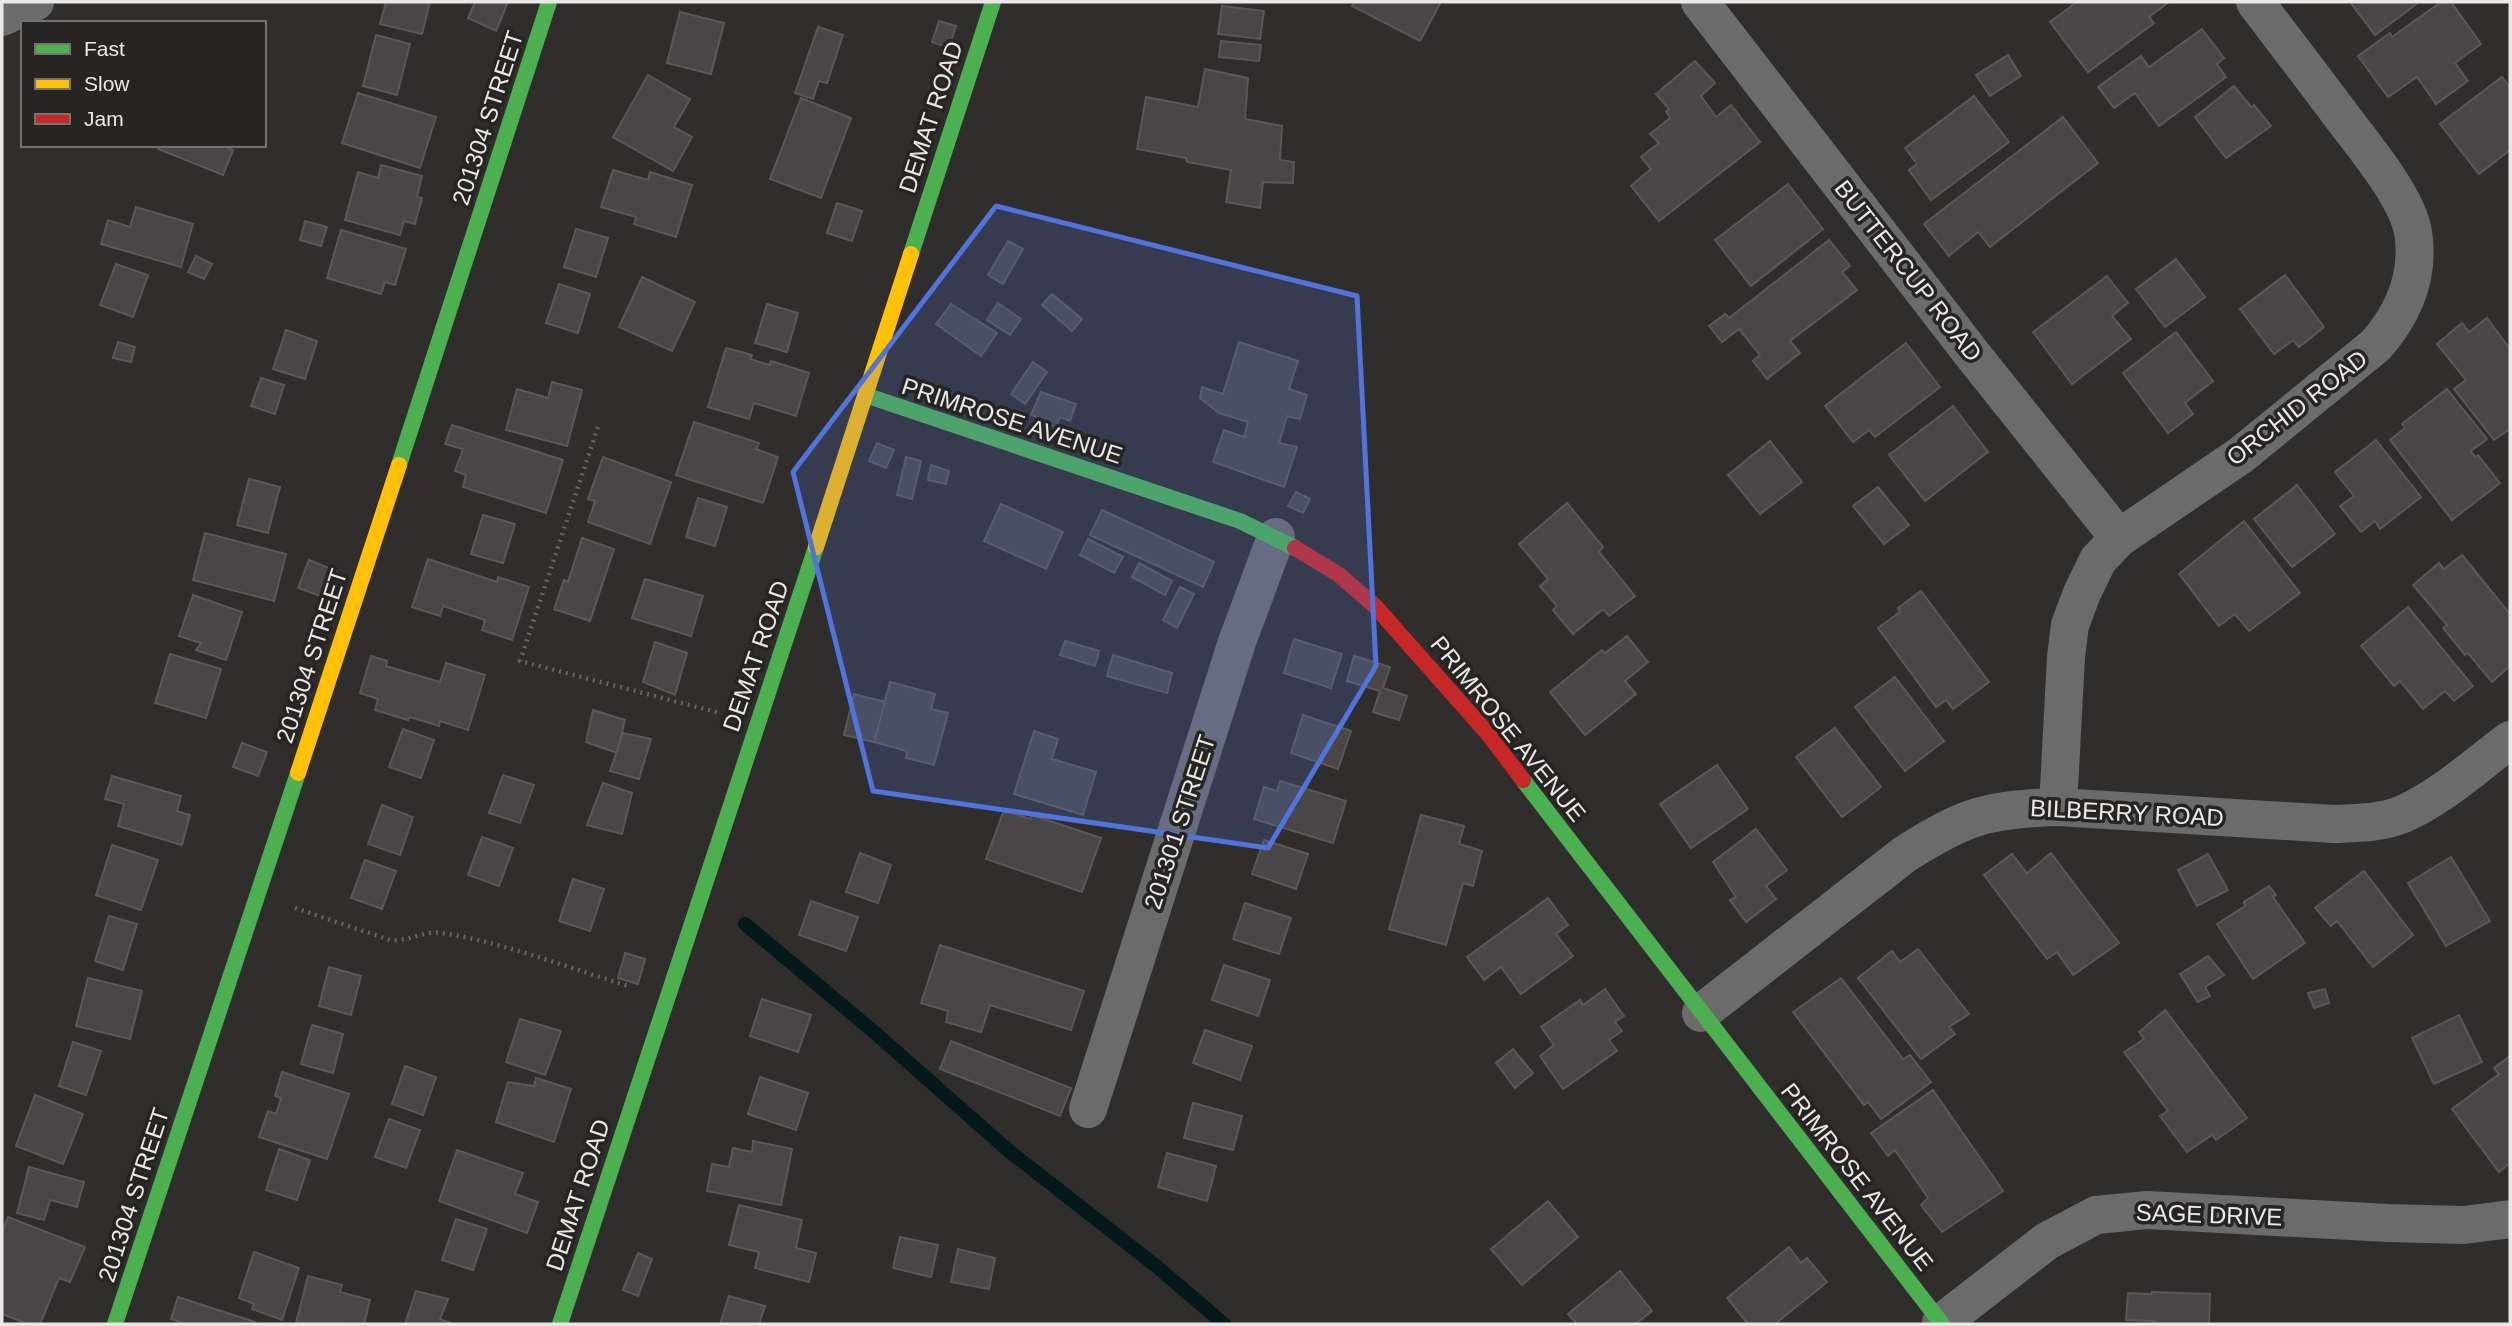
<svg xmlns="http://www.w3.org/2000/svg" width="2512" height="1326" viewBox="0 0 2512 1326" font-family="Arial,sans-serif">
<rect width="100%" height="100%" fill="#302e2d"/>
<g fill="none" stroke-linecap="round" stroke-linejoin="round">
<!-- stream -->
<path stroke="#06191a" stroke-width="14" d="M745,924L874,1032L1009,1151L1156,1266L1224,1324"/>
</g>
<!-- building -->
<g fill="#484646" stroke="#595857" stroke-width="2">
<path d="M386,2H430L422,34L380,24Z"/>
<path d="M475,2H508L496,31L468,18Z"/>
<path d="M1355,2H1441L1420,41L1352,6Z"/>
<path d="M2077,2H2169L2149,17L2154,23L2088,72L2050,22Z"/>
<path d="M2350,2H2419L2375,35Z"/>
<path d="M2441,2H2451L2481,44L2455,63L2468,81L2436,104L2417,77L2388,97L2358,56L2390,33L2392,37Z"/>
<path d="M1222,6L1264,11L1260,39L1218,34Z"/>
<path d="M680,12L724,23L711,74L667,63Z"/>
<path d="M939,21L956,26L949,48L932,42Z"/>
<path d="M818,27L843,35L827,83L819,81L813,99L795,93Z"/>
<path d="M2202,29L2224,58L2217,64L2226,77L2159,126L2135,93L2114,108L2098,87L2141,56L2149,67Z"/>
<path d="M376,35L410,44L397,95L363,86Z"/>
<path d="M1221,41L1261,45L1259,61L1219,57Z"/>
<path d="M2008,55L2021,76L1990,96L1976,75Z"/>
<path d="M1695,61L1715,83L1701,96L1716,117L1731,105L1760,142L1659,221L1631,186L1651,169L1641,157L1659,143L1650,134L1670,118L1666,111L1669,109L1656,94Z"/>
<path d="M1205,69L1248,78L1245,119L1282,126L1280,160L1294,162L1293,183L1263,182L1260,208L1226,202L1231,170L1187,162L1186,158L1137,149L1146,97L1198,107Z"/>
<path d="M648,75L690,99L674,127L692,137L673,171L613,137Z"/>
<path d="M2502,77L2510,87V150L2479,174L2440,124Z"/>
<path d="M2234,86L2251,107L2254,105L2271,126L2226,158L2195,117Z"/>
<path d="M358,93L436,117L420,168L342,143Z"/>
<path d="M1974,96L2009,142L1931,200L1909,170L1917,164L1905,148Z"/>
<path d="M801,98L851,118L821,198L770,179Z"/>
<path d="M2063,117L2098,163L1990,247L1978,232L1949,256L1924,224Z"/>
<path d="M160,145H221L233,150L223,175L158,149Z"/>
<path d="M381,165L422,176L417,197L422,198L415,224L404,221L400,235L345,220L358,172L378,178Z"/>
<path d="M613,170L648,180L650,172L692,185L676,237L634,224L636,217L601,207Z"/>
<path d="M1788,184L1823,229L1751,286L1715,240Z"/>
<path d="M837,203L862,211L852,241L827,233Z"/>
<path d="M136,207L193,224L181,267L101,244L108,220L130,227Z"/>
<path d="M305,221L327,227L321,246L300,240Z"/>
<path d="M576,229L608,238L596,277L564,267Z"/>
<path d="M341,230L406,249L395,285L385,282L381,294L327,278Z"/>
<path d="M1829,240L1850,266L1842,272L1857,290L1790,341L1800,353L1767,379L1753,361L1760,355L1739,329L1722,342L1709,326L1725,314L1729,318Z"/>
<path d="M1008,241L1023,249L1003,284L988,275Z"/>
<path d="M196,256L212,264L204,279L188,272Z"/>
<path d="M2176,259L2205,297L2165,327L2136,289Z"/>
<path d="M116,264L148,275L133,317L100,305Z"/>
<path d="M2285,275L2324,327L2299,347L2293,340L2274,354L2240,309Z"/>
<path d="M2107,276L2128,303L2112,316L2131,339L2072,384L2033,332Z"/>
<path d="M642,277L695,302L672,351L619,327Z"/>
<path d="M559,284L590,294L578,333L546,323Z"/>
<path d="M1052,294L1082,319L1072,331L1042,305Z"/>
<path d="M998,303L1021,319L1010,335L987,320Z"/>
<path d="M767,304L798,313L787,352L755,343Z"/>
<path d="M951,304L997,333L981,356L936,324Z"/>
<path d="M2487,318L2510,349V429L2494,440L2454,389L2466,380L2437,344L2462,323L2469,332Z"/>
<path d="M286,330L317,341L305,379L273,369Z"/>
<path d="M2176,332L2213,381L2185,403L2193,414L2168,433L2123,373Z"/>
<path d="M118,342L135,347L131,362L113,358Z"/>
<path d="M1239,342L1298,361L1289,389L1307,395L1300,419L1287,416L1279,443L1297,447L1284,487L1213,462L1224,430L1244,437L1248,422L1219,413L1200,398L1202,387L1223,394Z"/>
<path d="M1906,343L1940,387L1875,437L1869,430L1853,442L1825,406Z"/>
<path d="M726,348L752,355L750,359L769,365L771,361L809,373L796,416L754,403L749,419L708,407Z"/>
<path d="M1033,362L1047,372L1025,404L1011,394Z"/>
<path d="M261,378L284,385L275,414L251,406Z"/>
<path d="M552,382L582,390L567,446L506,430L517,389L548,398Z"/>
<path d="M2447,389L2487,439L2471,451L2475,457L2478,455L2500,483L2452,520L2390,440L2405,428L2402,424Z"/>
<path d="M1041,392L1076,404L1070,421L1060,417L1054,432L1037,426L1040,418L1031,415Z"/>
<path d="M1953,406L1988,452L1925,501L1889,455Z"/>
<path d="M694,422L759,443L756,449L778,457L763,503L676,475Z"/>
<path d="M452,425L563,460L546,513L463,487L466,475L455,471L463,449L445,444Z"/>
<path d="M2376,440L2421,497L2380,529L2375,521L2361,532L2340,506L2354,496L2335,472Z"/>
<path d="M1770,441L1802,482L1760,514L1728,475Z"/>
<path d="M877,443L894,450L886,468L869,461Z"/>
<path d="M603,457L671,482L650,544L588,522L595,501L588,499Z"/>
<path d="M906,457L921,461L912,499L897,495Z"/>
<path d="M931,465L949,471L946,484L928,480Z"/>
<path d="M249,479L280,487L268,533L237,525Z"/>
<path d="M2297,485L2335,534L2292,567L2254,519Z"/>
<path d="M1878,487L1909,525L1884,544L1853,506Z"/>
<path d="M1296,492L1310,499L1303,513L1288,506Z"/>
<path d="M698,498L727,507L715,546L686,537Z"/>
<path d="M1567,503L1603,547L1599,552L1635,596L1609,616L1603,609L1573,634L1553,610L1557,606L1540,586L1548,579L1519,544Z"/>
<path d="M1001,504L1063,532L1046,569L984,541Z"/>
<path d="M1102,510L1214,562L1203,587L1090,535Z"/>
<path d="M483,515L515,524L503,563L471,554Z"/>
<path d="M2244,521L2300,593L2249,631L2235,614L2219,626L2179,574Z"/>
<path d="M205,533L286,554L274,601L193,580Z"/>
<path d="M582,538L614,549L590,621L554,609L564,580L568,582Z"/>
<path d="M1088,539L1123,557L1114,573L1080,555Z"/>
<path d="M2462,555L2510,614V666L2492,682L2468,653L2465,655L2443,628L2447,625L2413,585L2439,563L2444,569Z"/>
<path d="M428,559L497,582L498,577L529,587L512,640L482,630L485,620L443,606L440,616L412,607Z"/>
<path d="M309,560L336,571L326,598L298,588Z"/>
<path d="M1139,563L1172,581L1165,595L1132,577Z"/>
<path d="M645,579L703,596L691,636L632,618Z"/>
<path d="M1180,587L1194,594L1177,628L1163,620Z"/>
<path d="M1921,591L1989,682L1953,709L1946,700L1936,707L1878,628L1900,612L1898,608Z"/>
<path d="M193,595L242,612L226,660L196,650L201,643L179,636Z"/>
<path d="M2408,607L2473,686L2454,701L2445,691L2423,709L2400,681L2394,686L2361,646Z"/>
<path d="M1627,636L1648,662L1625,681L1636,694L1585,735L1550,692L1602,650L1605,653Z"/>
<path d="M1294,639L1342,654L1331,688L1284,673Z"/>
<path d="M1065,641L1099,651L1095,666L1060,655Z"/>
<path d="M655,642L687,653L675,695L643,682Z"/>
<path d="M170,654L221,669L206,718L155,703Z"/>
<path d="M1113,655L1172,673L1167,693L1107,676Z"/>
<path d="M371,656L387,661L386,666L440,682L446,663L485,675L468,730L440,721L439,726L410,717L408,720L375,710L378,699L360,693Z"/>
<path d="M1354,656L1390,667L1383,688L1407,696L1399,720L1373,712L1380,691L1347,681Z"/>
<path d="M1895,677L1944,741L1905,771L1855,707Z"/>
<path d="M890,682L935,694L931,709L948,713L934,765L906,758L907,751L874,742Z"/>
<path d="M854,694L885,702L874,742L844,735Z"/>
<path d="M593,710L625,720L617,753L586,742Z"/>
<path d="M1303,715L1351,731L1338,769L1291,753Z"/>
<path d="M1835,728L1881,787L1842,817L1796,757Z"/>
<path d="M403,729L434,740L421,778L389,767Z"/>
<path d="M1034,731L1058,739L1052,759L1096,772L1083,815L1014,794Z"/>
<path d="M623,733L651,739L639,779L610,771Z"/>
<path d="M242,743L267,752L258,776L233,767Z"/>
<path d="M1717,765L1748,809L1691,848L1660,804Z"/>
<path d="M503,775L534,785L520,823L489,813Z"/>
<path d="M112,776L181,796L177,811L190,815L182,845L118,826L124,804L105,799Z"/>
<path d="M1280,781L1346,801L1333,843L1254,819L1264,787L1277,791Z"/>
<path d="M603,783L632,793L622,834L587,825Z"/>
<path d="M382,805L413,817L400,855L368,844Z"/>
<path d="M1004,810L1030,819L1032,815L1101,838L1082,892L986,859Z"/>
<path d="M1421,815L1464,826L1459,844L1482,851L1473,886L1463,883L1446,945L1389,929Z"/>
<path d="M1756,829L1787,870L1766,886L1776,899L1746,922L1730,900L1736,897L1713,862Z"/>
<path d="M482,837L513,848L499,886L468,875Z"/>
<path d="M1264,840L1308,854L1296,889L1252,874Z"/>
<path d="M112,845L158,860L141,910L96,895Z"/>
<path d="M860,853L891,865L878,903L846,892Z"/>
<path d="M2051,853L2119,943L2073,975L2057,952L2047,959L1984,875L2012,854L2027,873Z"/>
<path d="M2208,854L2228,890L2197,906L2178,870Z"/>
<path d="M2451,857L2490,921L2446,946L2408,883Z"/>
<path d="M365,860L396,871L382,909L351,898Z"/>
<path d="M2364,871L2413,935L2373,967L2337,921L2331,926L2315,908Z"/>
<path d="M573,879L604,889L590,931L559,921Z"/>
<path d="M2269,886L2276,895L2273,897L2305,943L2253,979L2217,924L2245,906L2244,902Z"/>
<path d="M1548,898L1568,925L1556,934L1573,956L1521,994L1501,967L1484,980L1467,957Z"/>
<path d="M811,901L858,917L846,951L799,935Z"/>
<path d="M1245,903L1291,918L1279,954L1233,939Z"/>
<path d="M109,916L137,924L123,970L95,961Z"/>
<path d="M940,945L1084,991L1071,1030L990,1005L981,1032L946,1022L948,1011L921,1003Z"/>
<path d="M1918,949L1969,1014L1949,1027L1955,1034L1921,1059L1858,978L1892,951L1900,962Z"/>
<path d="M625,953L645,959L638,984L618,978Z"/>
<path d="M2208,956L2224,975L2205,987L2210,996L2198,1002L2180,974Z"/>
<path d="M1224,965L1270,980L1258,1016L1212,1000Z"/>
<path d="M329,967L361,976L351,1015L319,1006Z"/>
<path d="M88,978L142,991L130,1039L76,1026Z"/>
<path d="M1841,978L1903,1059L1910,1055L1931,1082L1881,1119L1868,1102L1864,1105L1793,1012Z"/>
<path d="M1605,989L1624,1016L1615,1022L1622,1031L1609,1040L1617,1051L1563,1089L1540,1056L1554,1045L1541,1027L1580,1000L1583,1005Z"/>
<path d="M2325,989L2329,1003L2314,1008L2308,993Z"/>
<path d="M762,999L811,1015L798,1052L750,1036Z"/>
<path d="M2165,1010L2247,1118L2216,1140L2212,1135L2187,1152L2160,1116L2168,1111L2124,1052L2144,1039L2139,1032Z"/>
<path d="M2459,1015L2482,1062L2434,1084L2412,1038Z"/>
<path d="M520,1019L561,1031L545,1075L506,1062Z"/>
<path d="M312,1025L343,1034L333,1073L301,1064Z"/>
<path d="M1205,1030L1252,1046L1240,1080L1193,1063Z"/>
<path d="M951,1041L1071,1088L1060,1116L940,1069Z"/>
<path d="M73,1042L101,1051L86,1095L59,1086Z"/>
<path d="M1513,1049L1533,1073L1515,1088L1496,1063Z"/>
<path d="M2510,1056V1163L2499,1172L2452,1109L2499,1074L2494,1068Z"/>
<path d="M405,1066L436,1077L423,1115L392,1104Z"/>
<path d="M282,1072L349,1094L327,1159L259,1137L268,1111L276,1114L281,1098L275,1096Z"/>
<path d="M760,1077L808,1093L796,1130L748,1114Z"/>
<path d="M536,1078L571,1089L554,1142L496,1122L508,1082L534,1086Z"/>
<path d="M1933,1090L2003,1191L1942,1232L1921,1205L1928,1198L1895,1150L1888,1156L1871,1133Z"/>
<path d="M35,1095L83,1114L63,1164L16,1146Z"/>
<path d="M1193,1103L1242,1116L1233,1150L1184,1138Z"/>
<path d="M389,1119L420,1130L406,1168L375,1157Z"/>
<path d="M753,1141L792,1149L781,1205L707,1191L712,1164L729,1167L733,1148L752,1152Z"/>
<path d="M279,1149L310,1160L297,1200L266,1190Z"/>
<path d="M457,1150L523,1173L515,1194L538,1202L527,1233L439,1201Z"/>
<path d="M1167,1153L1216,1166L1207,1201L1158,1187Z"/>
<path d="M29,1167L84,1182L77,1207L50,1200L44,1220L17,1213Z"/>
<path d="M1548,1201L1578,1237L1522,1285L1491,1249Z"/>
<path d="M739,1205L802,1220L796,1248L816,1253L809,1282L755,1268L759,1252L729,1245Z"/>
<path d="M8,1217L85,1247L70,1282L59,1278L40,1324H28L2,1314V1232Z"/>
<path d="M456,1219L487,1229L473,1270L442,1260Z"/>
<path d="M900,1237L938,1245L931,1277L893,1268Z"/>
<path d="M1789,1247L1801,1263L1807,1258L1827,1282L1775,1324H1748L1727,1298Z"/>
<path d="M958,1249L995,1258L989,1289L951,1282Z"/>
<path d="M254,1252L299,1268L282,1320L252,1309L254,1304L239,1298Z"/>
<path d="M638,1253L652,1259L638,1296L623,1290Z"/>
<path d="M1620,1271L1652,1311L1635,1324H1577L1568,1314Z"/>
<path d="M308,1276L342,1285L340,1292L370,1300L364,1324L296,1323Z"/>
<path d="M416,1291L448,1299L440,1319L453,1324H405Z"/>
<path d="M2152,1292L2210,1294L2209,1324H2154V1321L2126,1320L2128,1293L2152,1294Z"/>
<path d="M729,1296L765,1306L759,1324H720Z"/>
<path d="M178,1297L255,1322L254,1324H181L182,1323L171,1319Z"/>
</g>
<g fill="none" stroke-linecap="round" stroke-linejoin="round">
<!-- path -->
<g stroke="#646463" stroke-width="4.5" stroke-dasharray="2 5" stroke-linecap="butt">
<path d="M598,427L520,661L720,713"/>
<path d="M295,908L390,940C409,942 424,930 442,933C506,943 568,968 629,986"/>
</g>
<!-- street -->
<g stroke="#6c6b6b" stroke-width="38">
<path d="M1700,2L1972,354L2119,538"/>
<path d="M2,17L35,2"/>
<path d="M2058,807L2066,657L2070,625L2082,593L2098,560L2119,538L2241,455L2376,345C2404,313 2420,276 2413,232C2407,197 2364,146 2343,118C2314,79 2284,40 2255,2"/>
<path d="M1701,1013L1905,854C1965,816 1987,809 2058,807L2334,824C2356,823 2382,823 2403,814C2442,797 2476,765 2510,740"/>
<path d="M1088,1109L1237,642L1276,537"/>
<path d="M1941,1323L2047,1241L2096,1215L2147,1210L2388,1223L2464,1225L2510,1219"/>
</g>
<!-- fast -->
<g stroke="#4caf50" stroke-width="16">
<path d="M911,254L993,2"/>
<path d="M865,395L1240,521L1295,548"/>
<path d="M399,465L549,2"/>
<path d="M1523,780L1942,1324"/>
<path d="M115,1324L298,773"/>
<path d="M560,1324L816,547"/>
</g>
<!-- slow -->
<g stroke="#ffc107" stroke-width="16">
<path d="M816,547L911,254"/>
<path d="M298,773L399,465"/>
</g>
<!-- jam -->
<path stroke="#c62828" stroke-width="16" d="M1295,548L1338,574L1375,606L1489,735L1523,780"/>
</g>
<!-- marked area -->
<path fill="#5074dc" fill-opacity="0.2" stroke="#5074dc" stroke-width="5" stroke-linejoin="round" d="M996,206L1357,296L1376,666L1268,848L873,791L793,472Z"/>
<g text-anchor="middle" stroke-width="7" stroke-linejoin="round" paint-order="stroke">
<!-- street labels -->
<g font-size="24" fill="#eae8e7" stroke="#272523">
<text transform="translate(931 117) rotate(-72)" y="8">DEMAT ROAD</text>
<text transform="translate(488 118) rotate(-72)" y="8">201304 STREET</text>
<text transform="translate(1908 271) rotate(52)" y="8">BUTTERCUP ROAD</text>
<text transform="translate(2297 408) rotate(-38)" y="8">ORCHID ROAD</text>
<text transform="translate(1012 421) rotate(18)" y="8">PRIMROSE AVENUE</text>
<text transform="translate(312 656) rotate(-72)" y="8">201304 STREET</text>
<text transform="translate(756 656) rotate(-71)" y="8">DEMAT ROAD</text>
<text transform="translate(1508 729) rotate(51)" y="8">PRIMROSE AVENUE</text>
<text transform="translate(2127 813) rotate(3)" y="8">BILBERRY ROAD</text>
<text transform="translate(1180 822) rotate(-72)" y="8">201301 STREET</text>
<text transform="translate(1857 1177) rotate(52)" y="8">PRIMROSE AVENUE</text>
<text transform="translate(134 1195) rotate(-72)" y="8">201304 STREET</text>
<text transform="translate(578 1195) rotate(-72)" y="8">DEMAT ROAD</text>
<text transform="translate(2209 1215) rotate(2)" y="8">SAGE DRIVE</text>
</g>
</g>
<!-- border -->
<rect width="2512" height="1326" fill="none" stroke="#eae8e7" stroke-width="7"/>
<!-- legend -->
<rect x="21" y="21" width="245" height="126" fill="#272523" stroke="#757371" stroke-width="2"/>
<rect x="35" y="44" width="35" height="10" fill="#4caf50" stroke="#757371" stroke-width="2"/>
<text x="84" y="56" font-size="21" fill="#eae8e7">Fast</text>
<rect x="35" y="79" width="35" height="10" fill="#ffc107" stroke="#757371" stroke-width="2"/>
<text x="84" y="91" font-size="21" fill="#eae8e7">Slow</text>
<rect x="35" y="114" width="35" height="10" fill="#c62828" stroke="#757371" stroke-width="2"/>
<text x="84" y="126" font-size="21" fill="#eae8e7">Jam</text>
</svg>
